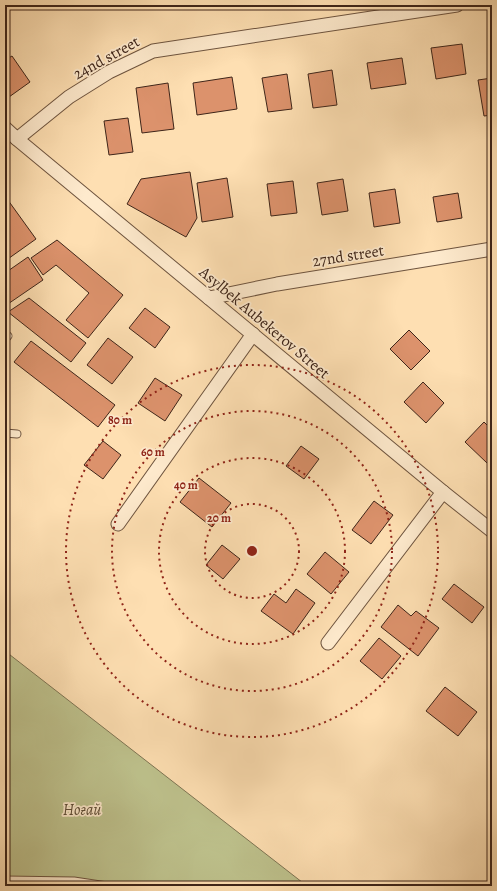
<svg xmlns="http://www.w3.org/2000/svg" width="497" height="891" viewBox="0 0 497 891" font-family="Alegreya,serif">
<rect width="100%" height="100%" fill="#fedfb2"/>
<filter id="stains"><feTurbulence type="fractalNoise" baseFrequency=".005" numOctaves="4"/><feColorMatrix values="0 0 0 0 .2 0 0 0 0 .09 0 0 0 0 .02 0 0 0 .5 -.17"/></filter>
<radialGradient id="worn" r=".72"><stop offset=".6" stop-color="#630" stop-opacity="0"/><stop offset="1" stop-color="#630" stop-opacity=".3"/></radialGradient>
<!-- green -->
<path fill="#bec28d" stroke="#7e7453" d="M5,651L307,886H5Z"/>
<!-- building -->
<g fill="#dc926c" stroke="#3e2519">
<path d="M462,44L466,74L436,79L431,48Z"/>
<path d="M12,56L30,82L9,97L5,91V60Z"/>
<path d="M402,58L406,84L371,89L367,63Z"/>
<path d="M332,70L337,105L313,108L308,74Z"/>
<path d="M287,74L292,109L268,112L262,78Z"/>
<path d="M232,77L237,109L197,115L193,83Z"/>
<path d="M492,78V115L484,116L478,80Z"/>
<path d="M168,83L174,129L142,133L136,88Z"/>
<path d="M128,118L133,152L109,155L104,121Z"/>
<path d="M190,172L197,218L186,237L127,204L141,179Z"/>
<path d="M227,178L233,217L202,222L197,183Z"/>
<path d="M343,179L348,211L322,215L317,183Z"/>
<path d="M293,181L297,213L271,216L267,184Z"/>
<path d="M395,189L400,223L374,227L369,193Z"/>
<path d="M458,193L462,218L437,222L433,197Z"/>
<path d="M5,196L36,239L5,261Z"/>
<path d="M57,240L123,295L88,338L66,320L89,293L56,265L43,275L31,258Z"/>
<path d="M28,257L43,280L5,306V273Z"/>
<path d="M29,298L86,343L71,362L8,312Z"/>
<path d="M145,308L170,327L155,348L129,328Z"/>
<path d="M409,330L430,351L411,370L390,349Z"/>
<path d="M108,338L133,357L112,384L87,365Z"/>
<path d="M31,341L115,405L98,427L14,362Z"/>
<path d="M155,378L182,395L165,421L138,403Z"/>
<path d="M423,382L444,403L426,423L404,402Z"/>
<path d="M484,422L492,430V457L487,463L465,442Z"/>
<path d="M103,441L121,455L103,479L84,465Z"/>
<path d="M301,446L319,459L304,479L286,466Z"/>
<path d="M199,478L231,503L212,527L180,502Z"/>
<path d="M374,501L393,515L371,544L352,530Z"/>
<path d="M222,545L240,559L223,579L206,565Z"/>
<path d="M325,552L349,572L331,594L307,574Z"/>
<path d="M454,584L484,607L472,623L442,599Z"/>
<path d="M296,589L315,603L293,634L261,611L274,594L286,603Z"/>
<path d="M398,605L411,616L416,611L439,628L418,656L381,627Z"/>
<path d="M379,638L401,656L382,679L360,661Z"/>
<path d="M445,687L477,712L458,736L426,711Z"/>
</g>
<g fill="none" stroke-linecap="round" stroke-linejoin="round">
<defs>
<g id="lane">
<path d="M5,339L8,336"/>
<path d="M5,433L17,434"/>
<path d="M5,880L74,881L107,886"/>
</g>
<g id="street">
<path d="M5,128L17,139L69,97L109,72L153,51L457,5"/>
<path d="M17,139L443,492L492,531"/>
<path d="M209,298L277,284L492,249"/>
<path d="M118,524L253,334"/>
<path d="M328,643L443,492"/>
</g>
</defs>
<!-- lane casing -->
<use href="#lane" stroke="#6e543f" stroke-width="9"/>
<!-- street casing -->
<use href="#street" stroke="#6e543f" stroke-width="15"/>
<!-- lane -->
<use href="#lane" stroke="#feeacd" stroke-width="7"/>
<!-- street -->
<use href="#street" stroke="#feeacd" stroke-width="13"/>
</g>
<!-- distance rings -->
<g fill="none" stroke="#8f2418" stroke-width="2" stroke-dasharray="2 4">
<circle cx="252" cy="551" r="47"/>
<circle cx="252" cy="551" r="93"/>
<circle cx="252" cy="551" r="140"/>
<circle cx="252" cy="551" r="186"/>
</g>
<g text-anchor="middle" stroke-width="3.5" stroke-linejoin="round" paint-order="stroke">
<!-- street labels -->
<g font-size="16" fill="#3e2519" stroke="#feeacd">
<text transform="translate(106 57) rotate(-29)" y="6">24nd street</text>
<text transform="translate(348 255) rotate(-9)" y="6">27nd street</text>
<text transform="translate(265 322) rotate(40)" y="6">Asylbek Aubekerov Street</text>
</g>
<!-- park labels -->
<g font-size="16" font-style="italic" fill="#5e4c36" stroke="#feeacd">
<text x="82" y="815">Ноғай</text>
</g>
</g>
<circle cx="252" cy="551" r="6" fill="#8f2418" stroke="#feeacd" stroke-width="2"/>
<g font-size="12" text-anchor="middle" font-weight="bold" fill="#8f2418" stroke="#feeacd" stroke-width="3.5" stroke-linejoin="round" paint-order="stroke">
<text x="120" y="424">80 m</text>
<text x="153" y="456">60 m</text>
<text x="186" y="489">40 m</text>
<text x="219" y="522">20 m</text>
</g>
<!-- margin -->
<rect width="497" height="891" fill="none" stroke="#fedfb2" stroke-width="20"/>
<rect x="6" y="6" width="485" height="879" fill="none" stroke="#3e2519" stroke-width="2"/>
<rect x="10" y="10" width="477" height="871" fill="none" stroke="#3e2519"/>
<rect width="100%" height="100%" filter="url(#stains)"/>
<rect width="100%" height="100%" fill="url(#worn)"/>
</svg>
